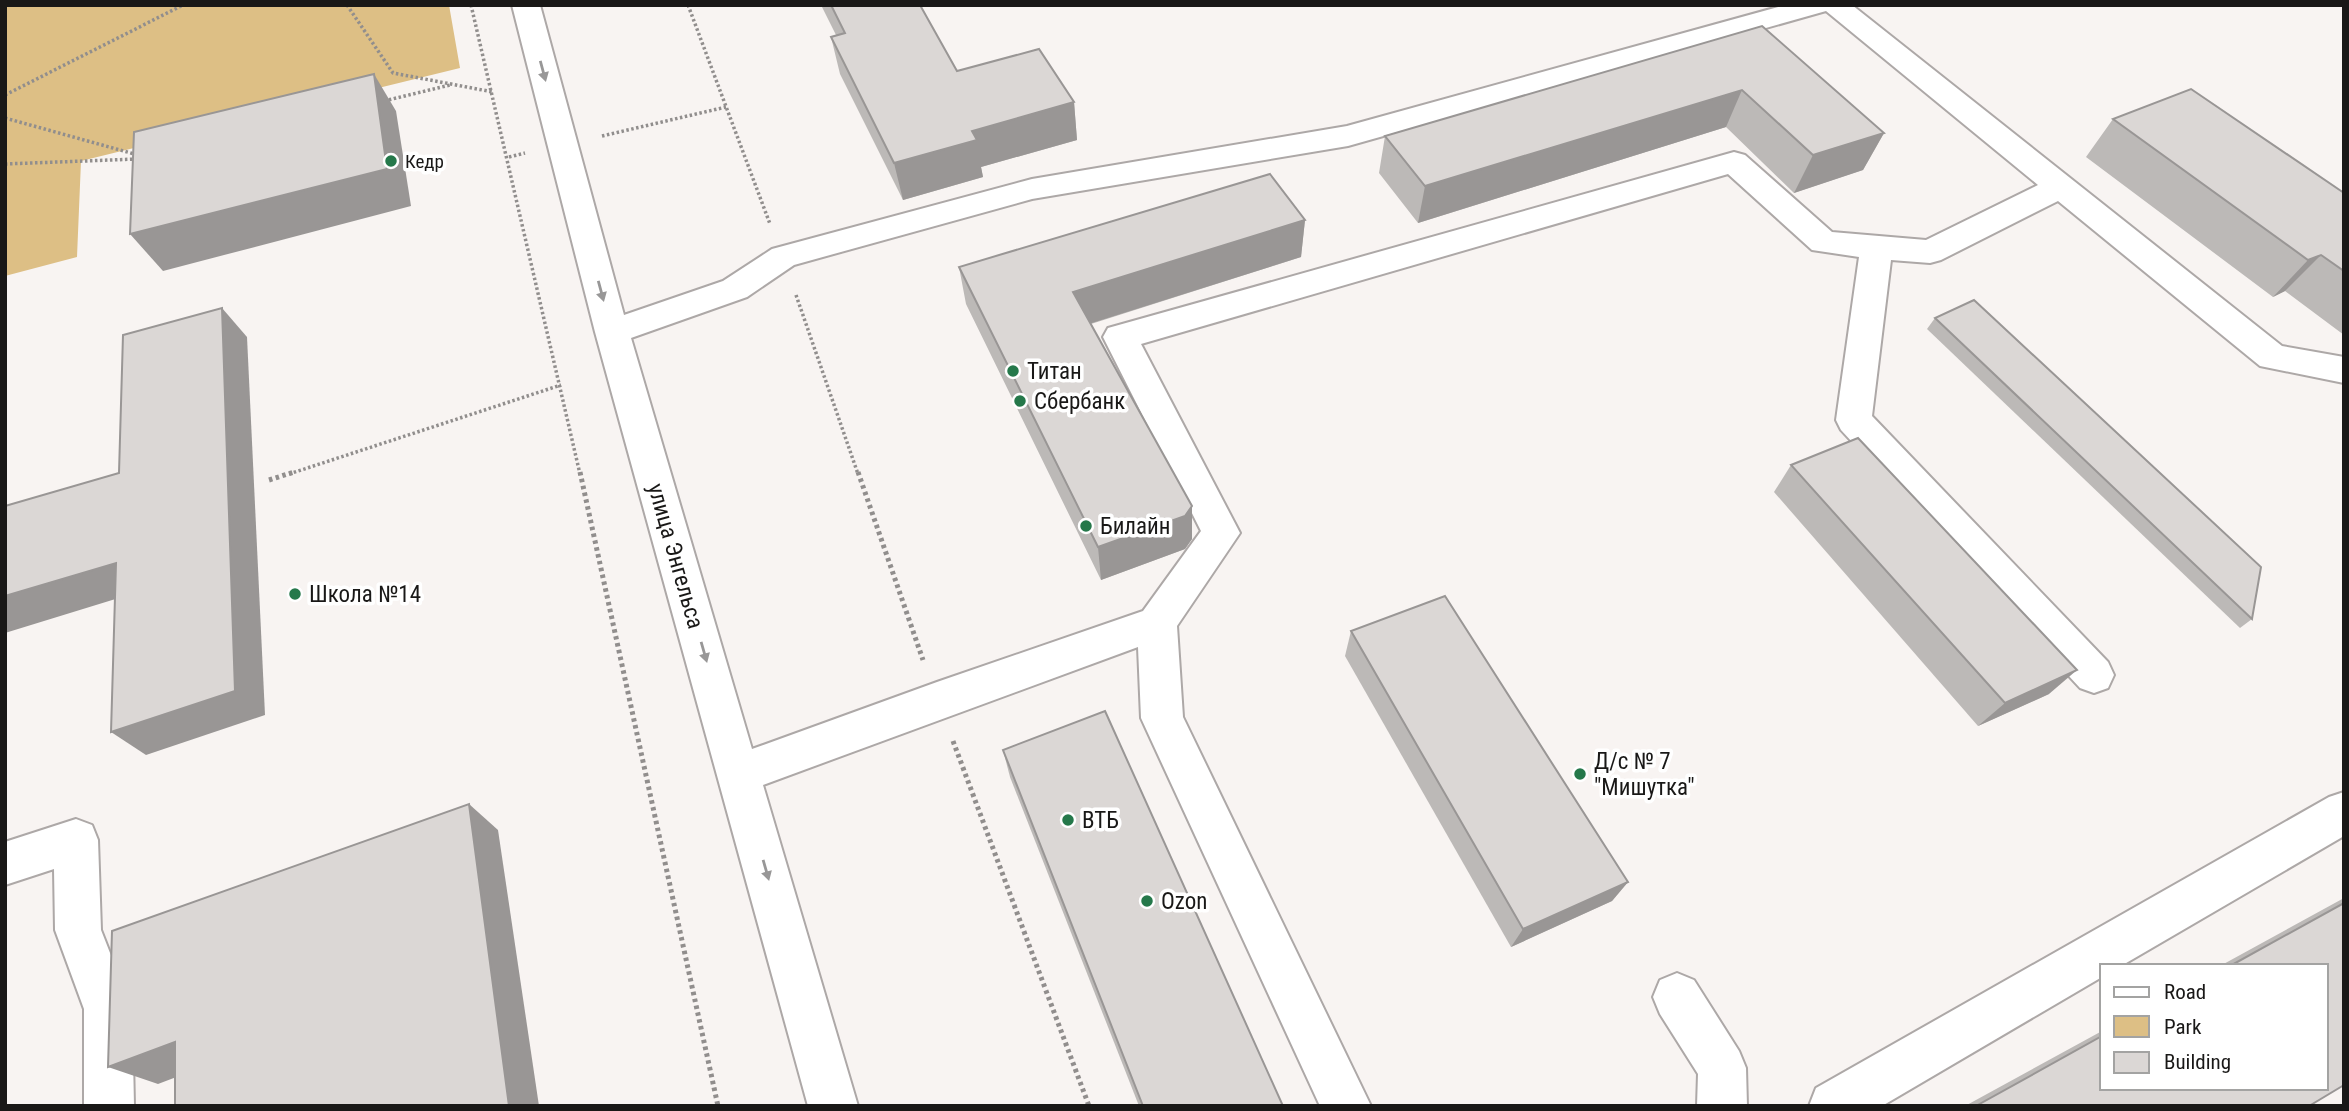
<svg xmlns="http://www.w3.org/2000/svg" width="2349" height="1111" viewBox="0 0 2349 1111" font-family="'Roboto Condensed',sans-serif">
<rect width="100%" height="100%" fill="#f8f4f2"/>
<!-- green -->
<path fill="#ddbf85" d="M5,5H449L460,68L81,161L77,257L5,276Z"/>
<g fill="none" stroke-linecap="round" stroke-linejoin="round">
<defs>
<g id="minor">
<path d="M512,5H540L624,315L723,281L772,249L1032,179L1347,126L1785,5H1852L2282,346L2344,357V383L2260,366L2058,201L1941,260L1930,263L1891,260L1872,416L2108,662L2114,675L2108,688L2094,693L2080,688L1841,430L1836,420L1859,257L1812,250L1728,174L1141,344L1240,533L1177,626L1183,717L1371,1106H1320L1141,718L1138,647L763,785L858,1106H808L595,332ZM1826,11L2038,185L1926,240L1832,232L1745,155L1734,152L1108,328L1103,337L1201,531L1143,611L937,682L752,749L631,338L747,297L794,265L1032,199L1348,146Z"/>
<path d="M2344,792V836L2121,966H2102V977L1882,1106H1809L1816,1088L2329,797Z"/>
<path d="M76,819L92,825L98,840L101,930L132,1009L134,1106H84V1009L55,930L54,869L5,885V842Z"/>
<path d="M1677,973L1694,980L1739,1051L1746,1068L1747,1106H1697L1698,1074L1660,1014L1653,997L1660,980Z"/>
</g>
</defs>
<!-- minor casing -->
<use href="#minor" stroke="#ada8a7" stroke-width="4"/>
<!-- path-far1 -->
<g stroke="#918e8d" stroke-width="3.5" stroke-dasharray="2.5 2.5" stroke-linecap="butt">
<path d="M347,5L393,73L493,92"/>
<path d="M471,5L580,474"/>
<path d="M688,5L770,224"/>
<path d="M5,95L183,5"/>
<path d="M384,101L450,85"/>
<path d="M5,118L138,155"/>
<path d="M602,136L726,107"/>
<path d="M509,157L525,153"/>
<path d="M5,164L137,159"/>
<path d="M796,295L858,474"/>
<path d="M289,474L561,385"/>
</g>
<!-- path -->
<g stroke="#918e8d" stroke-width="5" stroke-dasharray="3.5 3.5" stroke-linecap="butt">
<path d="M580,472L718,1106"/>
<path d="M858,472L923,660"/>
<path d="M269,480L294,472"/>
<path d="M953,741L1089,1106"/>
</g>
<!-- minor -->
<use href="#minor" fill="#fff" fill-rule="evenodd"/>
</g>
<!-- wall -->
<g fill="#bcb9b7">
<path d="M821,5H920L957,71L1074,102L1077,140L981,167L983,177L903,200L840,74L831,37L836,35Z"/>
<path d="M1762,26L1884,133L1863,170L1794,193L1726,127L1418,223L1379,173L1385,136Z"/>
<path d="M2113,119L2344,193V335L2285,291L2273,297L2086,157Z"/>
<path d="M1305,220L1301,257L1091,324L1192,539L1185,549L1101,580L966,304L959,267Z"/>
<path d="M1935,318L2252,619L2240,628L1927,329Z"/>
<path d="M1791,465L2049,694L1978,726L1774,492Z"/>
<path d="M1351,631L1628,882L1612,901L1511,947L1345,656Z"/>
<path d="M1003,750L1283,1106H1139L1010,777Z"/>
<path d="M2344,898V1085L2309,1106H1965L2102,1031V1088L2326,966H2220Z"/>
</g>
<!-- shaded-wall -->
<g fill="#999695">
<path d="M374,74L396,111L411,206L163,271L130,234Z"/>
<path d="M1742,90L1726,127L1418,223L1425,186Z"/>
<path d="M1074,102L1077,140L981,167L983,177L903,200L894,163L972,131Z"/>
<path d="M1884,133L1863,170L1794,193L1813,155Z"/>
<path d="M1305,220L1301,257L1076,328L1073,292Z"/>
<path d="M2321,255L2285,291L2273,297L2308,260Z"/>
<path d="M222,308L247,337L265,715L146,755L111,732Z"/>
<path d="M1192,506V539L1185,549L1101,580L1098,547Z"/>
<path d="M116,563L148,589L5,633V596Z"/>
<path d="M2077,670L2049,694L1978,726L2005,703Z"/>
<path d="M469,804L498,830L539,1106H509Z"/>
<path d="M1628,882L1612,901L1511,947L1523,929Z"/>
<path d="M175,1042L221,1060L158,1084L108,1067Z"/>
</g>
<!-- building -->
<g fill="#dbd7d5" stroke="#999695" stroke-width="2">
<path d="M831,5H920L957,71L1039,49L1074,102L972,131L977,140L894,163L831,37L845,33Z"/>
<path d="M1762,26L1884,133L1813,155L1742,90L1425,186L1385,136Z"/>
<path d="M374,74L387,169L130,234L134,132Z"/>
<path d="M2191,89L2344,193V271L2321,255L2308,260L2113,119Z"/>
<path d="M1270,174L1305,220L1073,292L1192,506L1185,516L1098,547L959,267Z"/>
<path d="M1974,300L2261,567L2252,619L1935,318Z"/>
<path d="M222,308L235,691L111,732L116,563L5,596V506L119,473L123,335Z"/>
<path d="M1858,438L2077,670L2005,703L1791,465Z"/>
<path d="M1445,596L1628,882L1523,929L1351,631Z"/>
<path d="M1105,711L1283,1106H1143L1003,750Z"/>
<path d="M469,804L509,1106H175V1042L108,1067L112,931Z"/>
<path d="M2344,903V1085L2309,1106H1976L2102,1036V1088H2326V966H2230Z"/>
</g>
<!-- one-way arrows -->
<defs><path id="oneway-solid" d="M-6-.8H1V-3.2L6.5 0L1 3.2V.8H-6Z" transform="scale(1.75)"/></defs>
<g fill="#989797">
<use href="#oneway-solid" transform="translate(543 71) rotate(75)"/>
<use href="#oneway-solid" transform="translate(601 291) rotate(75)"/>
<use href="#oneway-solid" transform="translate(704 652) rotate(74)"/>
<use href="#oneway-solid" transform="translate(766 870) rotate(74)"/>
</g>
<!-- markers -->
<g fill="#25784a" stroke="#fff" stroke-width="2.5">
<circle cx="391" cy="161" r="7"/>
<circle cx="1013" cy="371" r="7"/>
<circle cx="1020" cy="401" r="7"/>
<circle cx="1086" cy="526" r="7"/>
<circle cx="295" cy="594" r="7"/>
<circle cx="1580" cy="774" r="7"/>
<circle cx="1068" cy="820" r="7"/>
<circle cx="1147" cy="901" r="7"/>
</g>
<g text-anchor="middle" stroke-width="7" stroke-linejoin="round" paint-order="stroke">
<!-- far-poi labels -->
<g font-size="19" fill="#191817" stroke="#fff" text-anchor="start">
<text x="405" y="168">Кедр</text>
</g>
<!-- poi labels -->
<g font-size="23" fill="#191817" stroke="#fff" text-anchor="start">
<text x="1027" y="379">Титан</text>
<text x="1034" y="409">Сбербанк</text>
<text x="1100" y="534">Билайн</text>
<text x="309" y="602">Школа №14</text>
<text x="1594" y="769">Д/с № 7<tspan x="1594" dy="26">"Мишутка"</tspan></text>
<text x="1082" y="828">ВТБ</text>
<text x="1161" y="909">Ozon</text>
</g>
<!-- street labels -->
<g font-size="23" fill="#191817" stroke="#fff">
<text transform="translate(676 556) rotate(74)" y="8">улица Энгельса</text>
</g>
</g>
<!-- border -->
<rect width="2349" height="1111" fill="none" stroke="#191817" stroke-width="14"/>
<!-- legend -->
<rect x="2100" y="964" width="228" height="126" fill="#ffffff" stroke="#a3a3a2" stroke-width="2"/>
<rect x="2114" y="987" width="35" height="10" fill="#ffffff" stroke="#a3a3a2" stroke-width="2"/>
<text x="2164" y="999" font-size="21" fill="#191817">Road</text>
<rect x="2114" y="1016" width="35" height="21" fill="#ddbf85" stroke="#a3a3a2" stroke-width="2"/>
<text x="2164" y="1034" font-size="21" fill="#191817">Park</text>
<rect x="2114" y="1052" width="35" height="21" fill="#dbd7d5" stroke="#a3a3a2" stroke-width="2"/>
<text x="2164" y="1069" font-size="21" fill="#191817">Building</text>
</svg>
